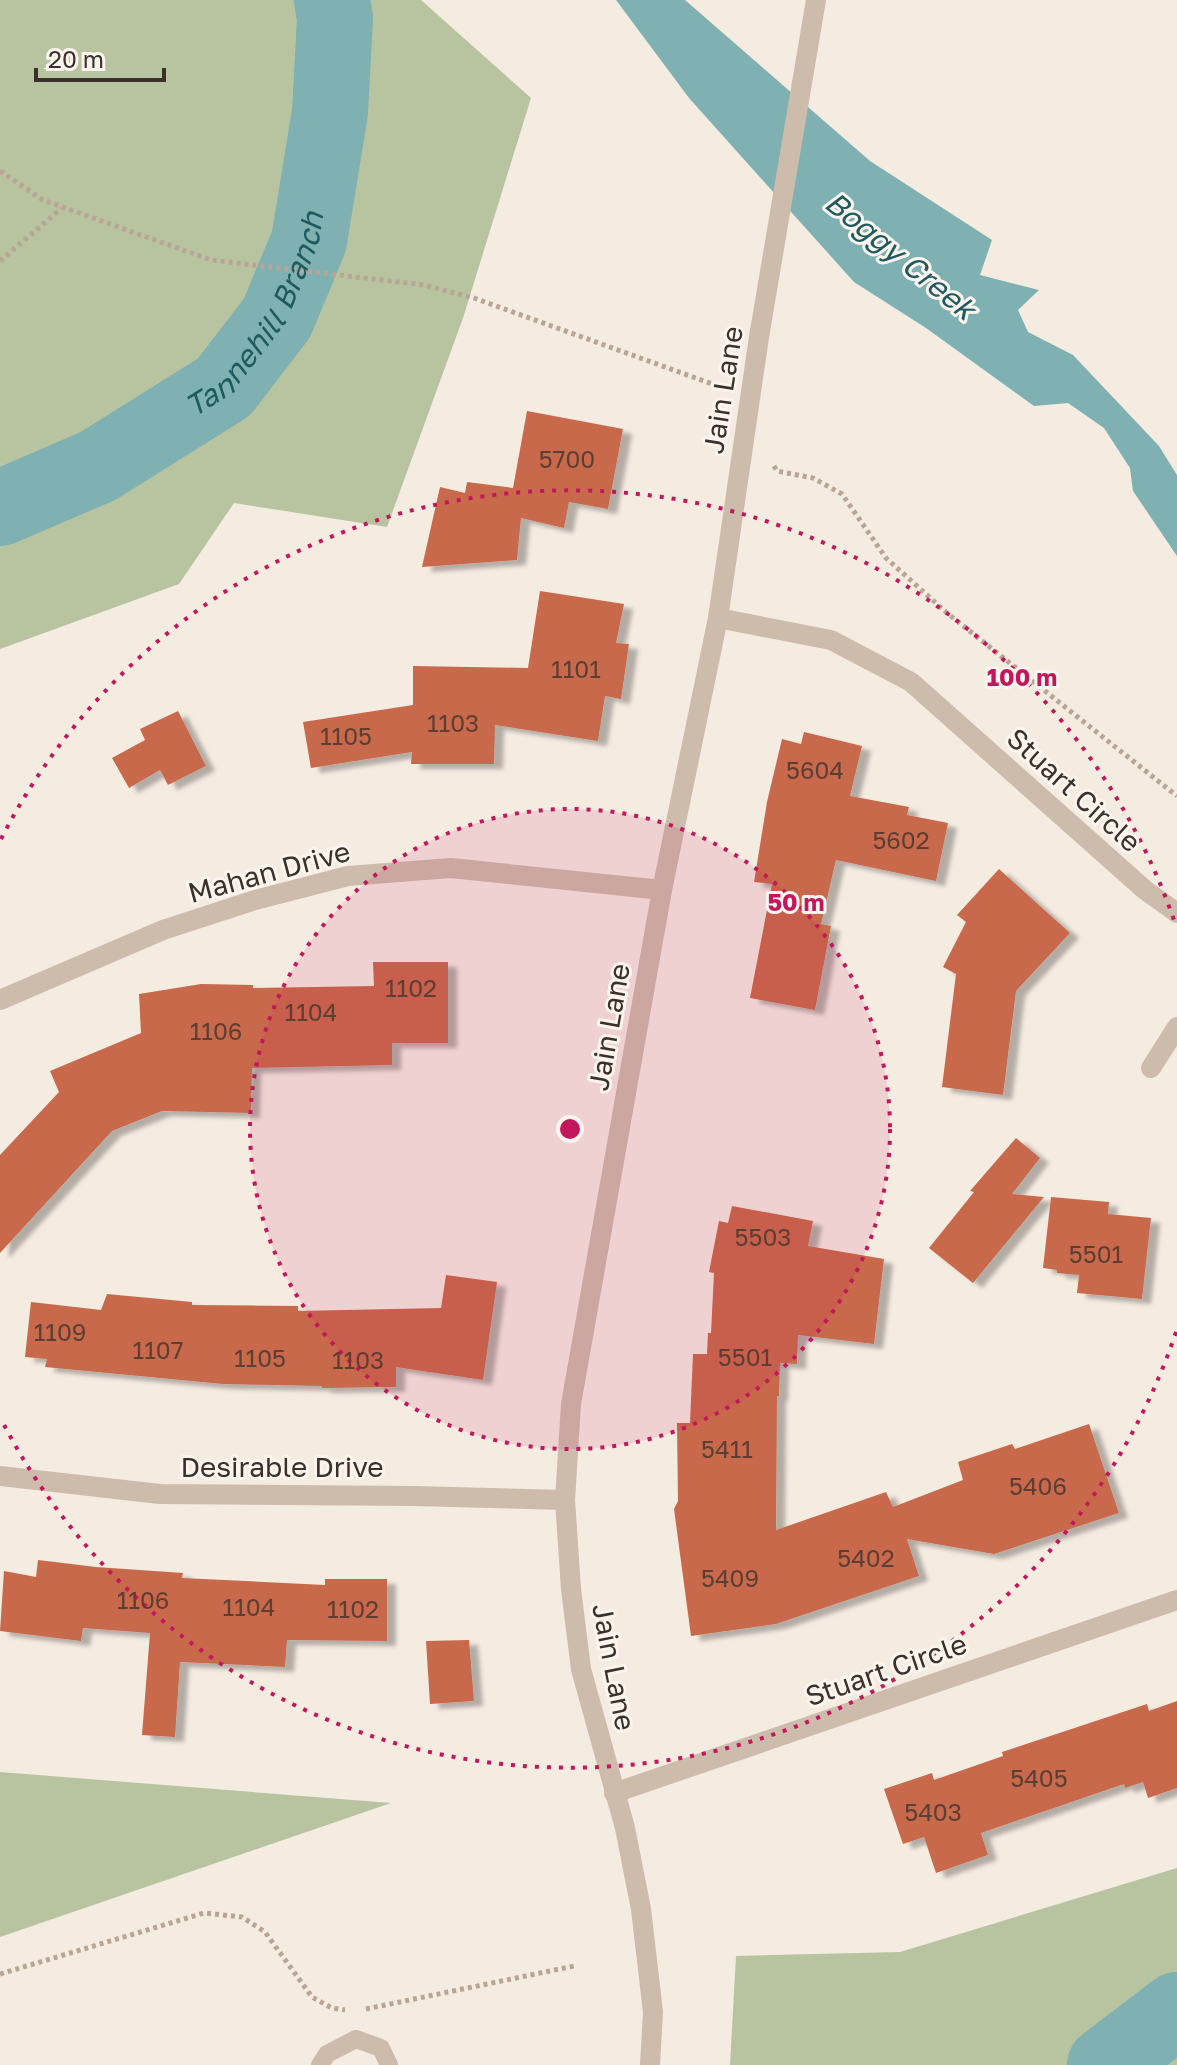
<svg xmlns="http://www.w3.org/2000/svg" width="1177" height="2065" viewBox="0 0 1177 2065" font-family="'Golos Text',sans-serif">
<defs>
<filter id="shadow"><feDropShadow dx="9" dy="5" stdDeviation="2" flood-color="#0004"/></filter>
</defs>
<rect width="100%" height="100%" fill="#f4ebe1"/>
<!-- green -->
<g fill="#b8c4a0">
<path d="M0,0H421L531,98L463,318L387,527L234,503L179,584L0,649Z"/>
<path d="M0,1772L391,1803L0,1937Z"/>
<path d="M1177,1868V2065H730L736,1956L900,1952Z"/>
</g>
<!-- water -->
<path fill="#7fb0b2" d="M616,0H685L870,161L992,240L980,275L1039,290L1018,310L1028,332L1073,355L1159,446L1177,475V556L1133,491L1130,468L1104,428L1068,403L1034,406L926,328L854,282L689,98Z"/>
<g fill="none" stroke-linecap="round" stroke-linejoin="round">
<!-- river -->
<g stroke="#7fb0b2" stroke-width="76">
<path id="s1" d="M0,508L98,466L224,387L277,318L309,241L330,112L335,18L332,0"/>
<path d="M1105,2065L1177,2010"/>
</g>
</g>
<!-- building -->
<g fill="#c8694b" filter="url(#shadow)">
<path d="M527,411L623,429L608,509L569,502L564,528L521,518L517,560L422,567L440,487L465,493L467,482L513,488Z"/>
<path d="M540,591L624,604L616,643L629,644L621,699L605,696L598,741L495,725L494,764H411L412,752L311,768L303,722L413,705V666L528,668Z"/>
<path d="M178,711L206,766L168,785L160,770L129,788L112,758L145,740L140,729Z"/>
<path d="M804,732L862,746L850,796L909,807L907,815L948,823L936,881L836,860L821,924L831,926L815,1010L750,998L772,884L754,882L767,802L782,739L801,744Z"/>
<path d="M999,869L1070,933L1016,991L1003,1095L942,1087L956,974L943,967L966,922L957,915Z"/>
<path d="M373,962H448V1043H392V1065L252,1068L251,1113L162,1111L112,1131L0,1253V1155L59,1092L50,1071L141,1033L139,994L201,984L253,985V988L374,986Z"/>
<path d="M1016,1138L1040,1158L1012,1194L1044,1197L973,1283L929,1248L974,1192L970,1191Z"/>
<path d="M1051,1197L1109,1202L1108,1214L1151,1218L1142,1299L1077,1293L1079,1275L1057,1273V1270L1043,1268Z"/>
<path d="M732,1206L813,1221L808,1246L884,1259L874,1344L798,1335L797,1364L780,1363L779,1396H777L776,1530L886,1492L893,1507L963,1480L958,1462L1012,1444L1015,1449L1089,1424L1119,1513L994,1554L907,1539L919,1576L776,1624L691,1636L674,1509L678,1501L677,1423H690L693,1354H707L708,1333H711L714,1273L709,1272L719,1221L728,1223Z"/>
<path d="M446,1275L497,1282L483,1380L396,1367V1387L322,1388V1386L223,1384L45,1367L47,1359L25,1357L31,1302L101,1310L107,1294L192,1302V1305L298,1306V1311L441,1308Z"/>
<path d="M38,1560L96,1567L183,1573L182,1578L325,1585V1579H387V1641L287,1640L285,1667L180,1662L175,1737L142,1735L150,1633L83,1628L81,1641L0,1631L4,1571L36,1577Z"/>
<path d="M469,1640L474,1701L430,1704L426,1641Z"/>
<path d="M1177,1701V1788L1148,1798L1143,1782L1125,1788L1124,1784L981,1833L988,1855L936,1873L924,1837L903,1844L884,1789L932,1773L934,1780L1003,1756L1002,1752L1147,1704L1149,1711Z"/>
</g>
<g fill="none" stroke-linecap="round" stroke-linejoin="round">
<!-- path -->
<g stroke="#b9a596" stroke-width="5" stroke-dasharray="4 4" stroke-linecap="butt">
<path d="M0,171L43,200L211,260L424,285L474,298L715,385L719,390"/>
<path d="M0,261L62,208"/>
<path d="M774,466L777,471L813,478L842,494L886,558L947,613L1177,796"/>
<path d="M0,1974L204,1913L242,1917L265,1932L312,1997L332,2008L345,2010"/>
<path d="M366,2009L574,1966"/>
</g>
<!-- lane -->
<path stroke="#cdbbac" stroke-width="18" d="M320,2065L327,2054L356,2039L381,2048L389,2065"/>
<!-- street -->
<g stroke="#cdbbac" stroke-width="20">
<path d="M718,618L831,640L911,682L1145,890L1177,913"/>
<path d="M0,1000L163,930L255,900L348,876L451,868L662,890"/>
<path d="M1151,1068L1177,1027"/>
<path d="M0,1476L160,1494L414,1496L565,1500"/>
<path d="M614,1793L1177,1600"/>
<path d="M650,2065L653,2012L641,1909L625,1828L581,1669L571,1589L565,1500L571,1404L662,890L718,618L759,337L816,0"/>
</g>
</g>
<!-- distance rings -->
<circle cx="570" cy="1129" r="320" fill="#c2185b" fill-opacity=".12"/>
<g fill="none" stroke="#c2185b" stroke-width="4" stroke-dasharray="4 8">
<circle cx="570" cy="1129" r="320"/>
<path d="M1176 1332A639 639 0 0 1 1 1419M1 839A639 639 0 0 1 1176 926"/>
</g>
<g text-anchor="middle" stroke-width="6" stroke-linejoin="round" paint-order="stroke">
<!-- number labels -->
<g font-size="24" fill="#5e3e33">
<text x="567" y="468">5700</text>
<text x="576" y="678">1101</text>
<text x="453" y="732">1103</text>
<text x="346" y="745">1105</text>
<text x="815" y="779">5604</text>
<text x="901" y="849">5602</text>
<text x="411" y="997">1102</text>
<text x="311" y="1021">1104</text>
<text x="216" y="1040">1106</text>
<text x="763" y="1246">5503</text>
<text x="1096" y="1263">5501</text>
<text x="60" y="1341">1109</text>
<text x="158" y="1359">1107</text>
<text x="745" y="1366">5501</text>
<text x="260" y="1367">1105</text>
<text x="358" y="1369">1103</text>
<text x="727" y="1458">5411</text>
<text x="1038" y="1495">5406</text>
<text x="866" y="1567">5402</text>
<text x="730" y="1587">5409</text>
<text x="143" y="1609">1106</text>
<text x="249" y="1616">1104</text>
<text x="353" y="1618">1102</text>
<text x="1039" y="1787">5405</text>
<text x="933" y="1821">5403</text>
</g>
<!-- street labels -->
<g font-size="28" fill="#3b302b" stroke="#fbf5ee">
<text transform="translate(723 390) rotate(-81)" y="10">Jain Lane</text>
<text transform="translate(1074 790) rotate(42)" y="10">Stuart Circle</text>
<text transform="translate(269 872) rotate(-15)" y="10">Mahan Drive</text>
<text transform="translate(609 1027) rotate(-80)" y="10">Jain Lane</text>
<text x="282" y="1477">Desirable Drive</text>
<text transform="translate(614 1667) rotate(79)" y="10">Jain Lane</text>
<text transform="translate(886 1670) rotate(-19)" y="10">Stuart Circle</text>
</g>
<!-- water labels -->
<g font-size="30" font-style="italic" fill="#1f5a5e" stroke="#fbf5ee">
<text transform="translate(900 256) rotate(39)" y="10">Boggy Creek</text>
<text dy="10" stroke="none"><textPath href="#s1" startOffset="334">Tannehill Branch</textPath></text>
</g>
</g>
<circle cx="570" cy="1129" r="12" fill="#c2185b" stroke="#fbf5ee" stroke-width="4"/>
<g font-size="24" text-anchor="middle" font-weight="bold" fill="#c2185b" stroke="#fbf5ee" stroke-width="6" stroke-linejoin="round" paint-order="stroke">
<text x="1022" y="686">100 m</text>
<text x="796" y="911">50 m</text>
</g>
<!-- scale -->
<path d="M36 68v12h128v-12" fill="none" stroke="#3b302b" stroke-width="4"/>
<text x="48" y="68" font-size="24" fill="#3b302b" stroke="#fbf5ee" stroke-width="6" paint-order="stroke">20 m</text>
</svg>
